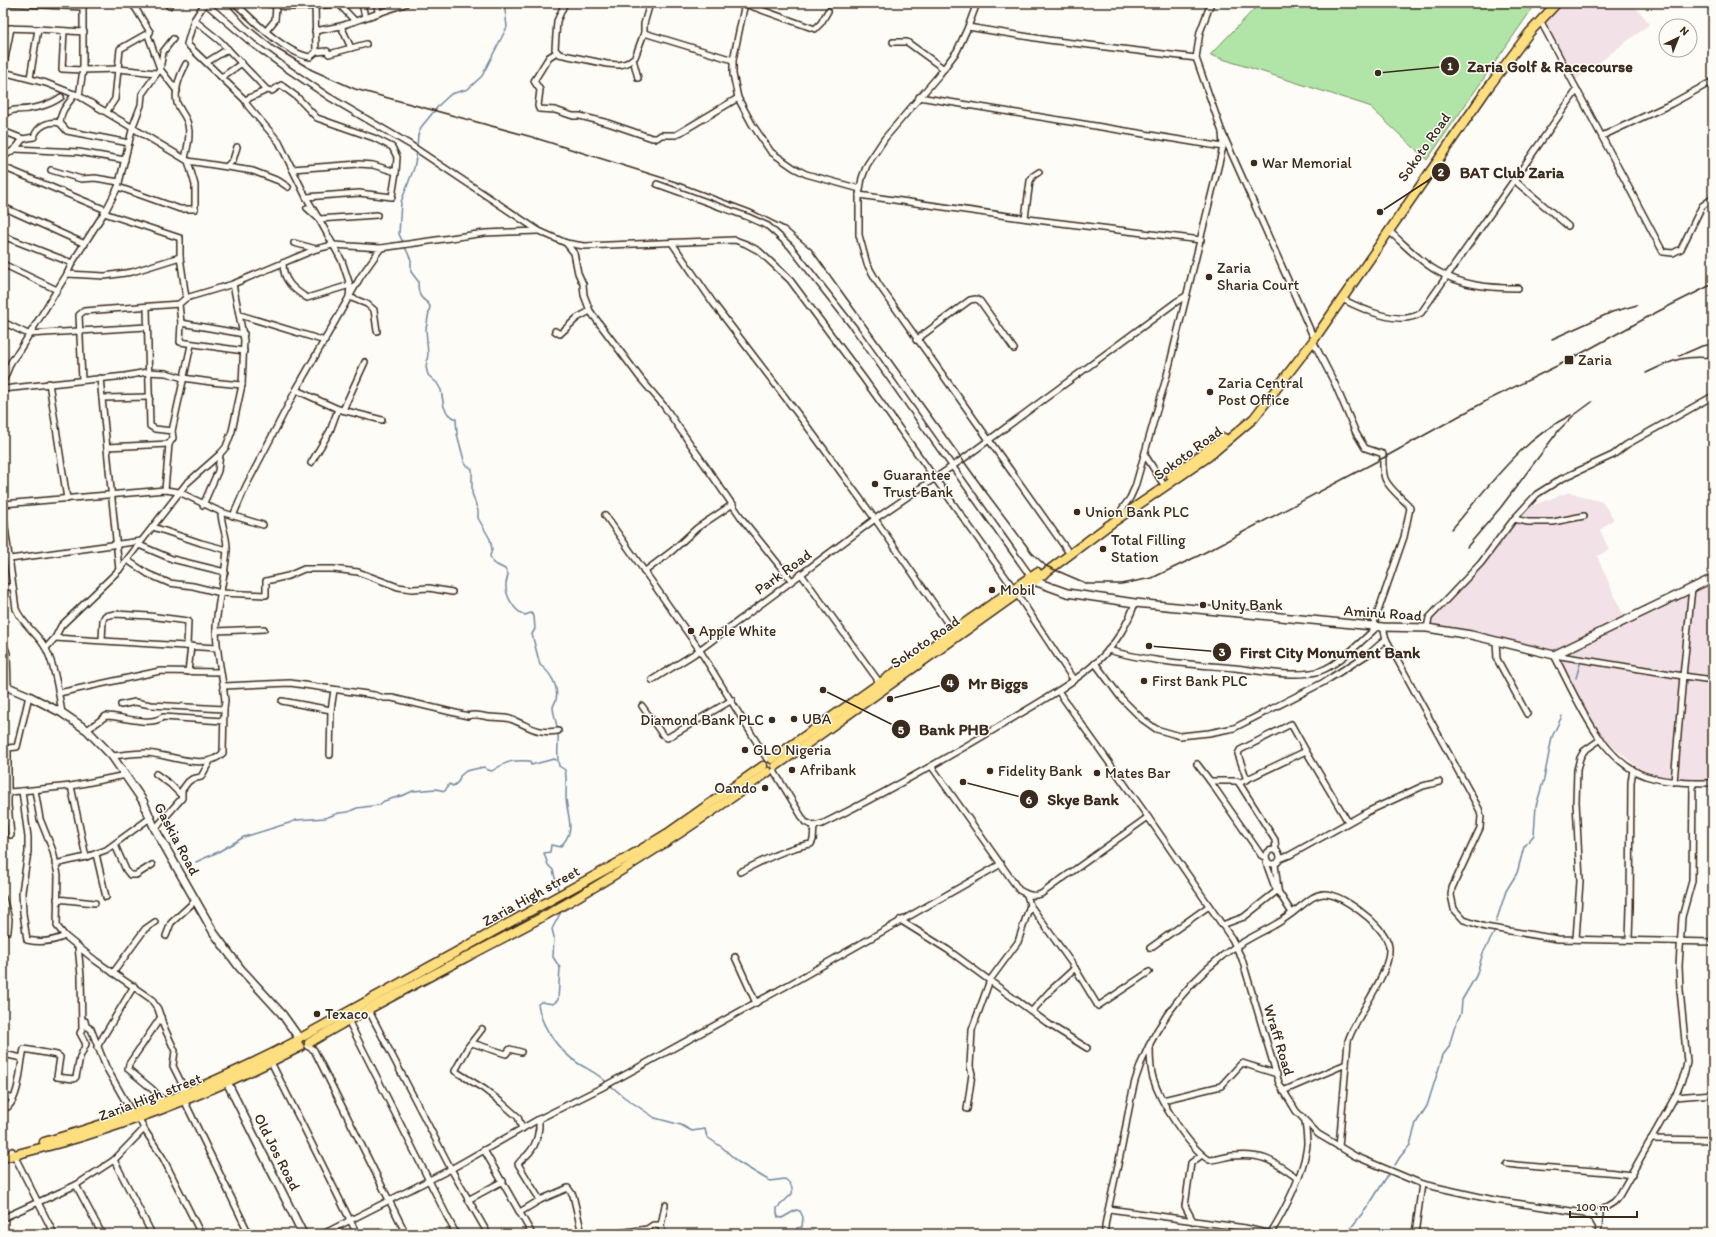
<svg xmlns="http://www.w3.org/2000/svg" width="1716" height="1237" viewBox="0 0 1716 1237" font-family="Itim,sans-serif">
<rect width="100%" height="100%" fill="#fdfcf7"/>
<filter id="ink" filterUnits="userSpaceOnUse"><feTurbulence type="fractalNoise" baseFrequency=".025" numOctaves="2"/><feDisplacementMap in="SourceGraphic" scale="8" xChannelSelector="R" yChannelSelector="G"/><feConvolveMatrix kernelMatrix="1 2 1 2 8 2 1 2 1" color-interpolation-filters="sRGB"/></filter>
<g filter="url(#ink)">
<!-- built -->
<g fill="#f2e2e7">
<path d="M1560,3H1632L1650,24L1576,80L1545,24L1544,17Z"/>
<path d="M1569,492L1602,502L1614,519L1600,530L1609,550L1597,556L1625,619L1713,580V781H1698L1646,774L1604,740L1551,655L1432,627L1433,616L1518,516L1531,506Z"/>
</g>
<!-- green -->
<path fill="#b1e5a7" stroke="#768862" d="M1260,3H1540L1532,9L1427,160L1369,106L1210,55Z"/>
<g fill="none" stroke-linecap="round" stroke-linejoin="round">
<!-- stream -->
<g stroke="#71889d" stroke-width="1.5">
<path d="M417,148L418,135L422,126L440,104L451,94L468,89L482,76L507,27L505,10L503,3"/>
<path d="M417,152L414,168L401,202L399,234L411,260V272L418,281C418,286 418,293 421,297C424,301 428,302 430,306L426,329L428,354L426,367L428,375L437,383L441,390L444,407L448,414L456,419L457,434L465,464L472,469V493L478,511V518L490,539L492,549L490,556L493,563L505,569L508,574C508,577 506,581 506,584C505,596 515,612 525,615L531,613L534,616L535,629L532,634L540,665C550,672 559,686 556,700C555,703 553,705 553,708C554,716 557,724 558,733C559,744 556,756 559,766L565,770C567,779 566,787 566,796C566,816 578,829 560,847L551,845L550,852L544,853L548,865L553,870L559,893"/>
<path d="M1576,678L1580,664"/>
<path d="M196,862L218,852L244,837L289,823L297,820L325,818L339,813L348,812L357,808L379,805L384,801L404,795L413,791L436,789L445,791L449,784L453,786C458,783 459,781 460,776L466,771L484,767L488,770L492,771C507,761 512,760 530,761L531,765L554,759L556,760"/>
<path d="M562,910L552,929L554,937L553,957L560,968L558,1000L553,1004L541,1002L538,1004C541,1027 559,1051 579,1064C589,1070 599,1074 607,1083"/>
<path d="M1496,922L1506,891L1517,873L1524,847L1534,835L1536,806L1544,779L1552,737L1562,716"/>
<path d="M610,1085L624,1097L655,1118L681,1125L692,1131L705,1129L707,1137L723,1148L738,1162L763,1177L770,1181L785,1179C791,1183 793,1187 792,1194L777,1208V1213L778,1217L782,1218L796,1210L800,1211L803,1217L802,1227L797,1228L795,1234"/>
<path d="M1395,1165L1400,1157L1410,1145L1416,1123L1427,1106L1443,1055L1449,1047L1454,1028L1461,1013L1462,1000L1476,976L1483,953L1494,933"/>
<path d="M1346,1234L1369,1205L1388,1175"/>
</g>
<defs>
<g id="minor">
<path d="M3,3L83,7"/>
<path d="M131,3L136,9L150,32L148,35L160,69L177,91"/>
<path d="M205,3L253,44L286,68L329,97L409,144L539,231L566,243L584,246L735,240L746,244L759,251L790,280L864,379L1014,589"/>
<path d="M205,3L194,20L187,44L245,100L248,106L279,142L306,197L319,219L377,215"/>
<path d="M235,3C253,20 285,53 310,57L316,52L315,3"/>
<path d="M267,3C290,11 315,5 339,4V3"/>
<path d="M362,3L365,17"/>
<path d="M377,3L378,13"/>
<path d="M565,3L557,21L555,49L559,54L607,64L619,65L627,63L635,57L637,52L644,33V24L650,3"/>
<path d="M745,3L733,60V74L738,98L752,124L771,152L794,168L806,174L860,189"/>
<path d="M977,3L968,27L957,51L939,75L885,138L867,165L862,178L859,195V235L867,264L879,285L1067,550"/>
<path d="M1211,3L1200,32L1196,58L1222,132L1312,334"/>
<path d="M339,4L355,21"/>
<path d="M745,4L815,29L821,23L828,11"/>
<path d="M169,6L170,3"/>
<path d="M194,20L220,41L267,90L272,91L281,85L297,97L317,118L374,138L392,147L397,157L396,172L373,165L359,164L292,169"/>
<path d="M1540,20L1663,252L1673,253L1681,249L1702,206L1713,198"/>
<path d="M968,27L1048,40L1196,58"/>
<path d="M3,28L38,29L84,32"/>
<path d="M64,31L62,69L83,70L118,69L156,73"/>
<path d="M266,31L275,20L276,6"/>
<path d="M315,31L341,26L405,4"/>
<path d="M644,33L733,60"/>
<path d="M893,42H907L944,69"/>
<path d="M351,48L366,44"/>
<path d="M316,52L327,51L329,54L351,48L341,26"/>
<path d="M557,52L549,57L534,81L540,90L538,106L539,109L555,110L573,116H580L608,123L652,138H657L661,135H676L738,98"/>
<path d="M633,59L638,78"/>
<path d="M207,62L228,49"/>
<path d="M3,69L11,28"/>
<path d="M3,72L46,83L79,96L188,161L253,171L279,181L288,187"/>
<path d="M222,77L242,63"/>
<path d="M30,78L38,29"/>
<path d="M75,94C68,104 60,111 60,123L67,131L129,143"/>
<path d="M79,96L83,70V3"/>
<path d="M919,97L1223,147"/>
<path d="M245,100L267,90"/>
<path d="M107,111L115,99L120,49L150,32"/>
<path d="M3,113C8,113 11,110 15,110C30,110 49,106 61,97"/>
<path d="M3,131L23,139L34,137C37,126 50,120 60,123"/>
<path d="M1602,136L1671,104L1713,81"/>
<path d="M15,149L79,152L125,160"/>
<path d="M3,157L15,149L23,139"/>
<path d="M185,159C187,148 191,136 188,125C187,117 180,111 177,103C174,90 180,75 186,64"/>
<path d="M227,166L233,160L237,147"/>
<path d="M3,167L106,210"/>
<path d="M51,170L81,179L95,178L119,182"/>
<path d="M1514,180L1568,226"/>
<path d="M657,184L748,217L768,226L790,246L855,329L1031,577"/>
<path d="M118,187L180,209H195V185L188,161"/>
<path d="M859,195L1036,220L1201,240"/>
<path d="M306,197L359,193L392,197L396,172"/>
<path d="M3,207L85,244"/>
<path d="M307,208L319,219L342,261L350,285L349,297L367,304L374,310L377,331"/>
<path d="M104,213L180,238V257L186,298"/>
<path d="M1025,218L1030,181L1033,176L1039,172"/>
<path d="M1389,231C1404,244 1419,261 1437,271C1462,286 1490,288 1518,288"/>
<path d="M3,236L72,263"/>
<path d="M294,243L316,249"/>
<path d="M566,243L574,253L578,273L583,284L584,295L590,311L641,379L664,406L743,520L791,580"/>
<path d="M672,243L714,304L813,434L875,519L953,631"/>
<path d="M381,248L485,233L538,231"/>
<path d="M283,263C283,281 293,289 307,298L350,285"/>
<path d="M3,264L57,290"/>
<path d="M67,274L105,276L132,272L180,257"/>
<path d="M1342,299C1362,309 1400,327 1421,313L1577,90"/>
<path d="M179,304L181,323L180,342L244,351"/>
<path d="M147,308L150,426L155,429L172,431"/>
<path d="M240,315L325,341"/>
<path d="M3,322L28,334L147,327"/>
<path d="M181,323L244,334"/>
<path d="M555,331L560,334L577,318L590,311"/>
<path d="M916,340L970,300L976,299L980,301L1014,349"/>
<path d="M1313,341L1335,384L1356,433L1365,448L1383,454C1382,479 1384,482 1402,499C1405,502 1408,503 1410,508L1404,537L1373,626"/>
<path d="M100,378L119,570"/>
<path d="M82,380L79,315L84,311L179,304L186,298L233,284L316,249L333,245L381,248L361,276L296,390L246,486L233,516"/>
<path d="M3,382L11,362L19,351L67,274L72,263L106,210L118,187L133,126L141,105L142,94L160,69L163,52L173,39"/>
<path d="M49,383L67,499"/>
<path d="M3,389L125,376L147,372L166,373L183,378L211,382L242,385"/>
<path d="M296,390L338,409L382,420"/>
<path d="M102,398L150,397"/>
<path d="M343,410L365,362"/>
<path d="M107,447L169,444"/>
<path d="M1145,455L1162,482"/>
<path d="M311,463L330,431L338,409"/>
<path d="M165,490L169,444L173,438L172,431L191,345"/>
<path d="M3,504L165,490L179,492L221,512L263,525"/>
<path d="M203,505L218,471L220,454"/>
<path d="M1122,509L1130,498L1135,487L1167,375L1223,147L1222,132"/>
<path d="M3,512L16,609C22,623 35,632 43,644C54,659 59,695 62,713"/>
<path d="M605,515L699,649L767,759"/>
<path d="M1514,519L1528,522H1553L1584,516"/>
<path d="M153,527L201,543L227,550"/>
<path d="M139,545L172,559L225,572"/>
<path d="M10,559L141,541"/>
<path d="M127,560L148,574L169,583L193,586L221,593L266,595V581L288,576L304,569H333L358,572L398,587L412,589L429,588L452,592"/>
<path d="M644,572L672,551L697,528L733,504"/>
<path d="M801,574L880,683"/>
<path d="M3,587H13"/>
<path d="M1017,594L1073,679"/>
<path d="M1383,627L1386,639L1479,809L1481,816L1480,828L1452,888L1451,895L1454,909L1464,920L1485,927L1558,939L1713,942"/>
<path d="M1427,628L1429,618L1481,563L1514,519L1537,494L1561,479L1613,455L1626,445L1713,396"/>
<path d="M216,631L264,629"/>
<path d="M55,638L217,648"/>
<path d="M102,640L103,620L105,616L115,614L149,616L188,621L187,646"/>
<path d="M1496,641L1497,659L1527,714"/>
<path d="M3,643L7,653L8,687"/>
<path d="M46,648L55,638L61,626L119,570L186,484L220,454L226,447L232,431L242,385L244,340L233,284"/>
<path d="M1108,650C1149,662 1192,664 1235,668C1258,671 1298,678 1320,671C1338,665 1363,640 1377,627"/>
<path d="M1554,655C1575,694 1600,761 1646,776C1668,783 1691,783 1713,783"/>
<path d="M1554,655L1683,676L1713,680"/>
<path d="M1095,663L1121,698L1142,719L1156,729L1180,736L1209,733L1234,728L1324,682L1370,653L1386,639"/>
<path d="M188,672L191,646"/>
<path d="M652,680L694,654L875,519L963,459L1176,302L1186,296"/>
<path d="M224,686L290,683L374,695L384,698H392L468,716C475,713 481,716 489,717C496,718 503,717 510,719C530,726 535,734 558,731"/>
<path d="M1058,691L1148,817L1232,939L1242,959L1279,1083L1296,1111L1318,1134L1355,1156L1422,1184L1494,1200L1585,1213L1594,1218L1599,1227L1598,1234"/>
<path d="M59,693L160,671L220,672"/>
<path d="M282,701L331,710"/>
<path d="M121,705L135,702L151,705L224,709"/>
<path d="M642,706L662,734L667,738L732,700"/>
<path d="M87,730L106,716C121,716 150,727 163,717L223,721"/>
<path d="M330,755L331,710L334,690"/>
<path d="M112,756C123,755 135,753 146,753C169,754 205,772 223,753L224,709L225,701C223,676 216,653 216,628C217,601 226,575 227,548C227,535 221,525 221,512"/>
<path d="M1197,764L1210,781H1237L1239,783"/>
<path d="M932,767L1019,890C1028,895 1032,897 1041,894L1148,817"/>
<path d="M774,771L805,822L814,826L822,824C885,793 945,759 1005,723C1036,704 1070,686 1098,661C1114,646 1128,624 1135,603"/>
<path d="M156,774L170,784L181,795"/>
<path d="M1247,780L1238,754L1240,750L1291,724L1306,751"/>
<path d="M1210,781L1261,855L1266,858"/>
<path d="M1674,782L1683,676L1692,588"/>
<path d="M71,786L86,857"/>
<path d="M35,790L40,819L53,851L58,875L57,926L65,936L96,961L151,999L158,1009L164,1027L175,1051L173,1066L186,1092"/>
<path d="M8,792V748L17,747L29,696"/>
<path d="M155,829L182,798V790L188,782L192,779L201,777L210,761"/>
<path d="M11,835L8,805V792L22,791"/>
<path d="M115,845L126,870L130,875H136L152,865"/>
<circle cx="1273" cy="857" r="7"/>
<path d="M1276,851L1275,840L1239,783L1306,751L1348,822"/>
<path d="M96,854L106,897"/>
<path d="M1280,859L1290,855L1369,811L1423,786L1439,782"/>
<path d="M1267,860L1266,863L1274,885L1292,913"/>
<path d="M55,864L86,857L106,850L150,818"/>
<path d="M1275,864L1278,889"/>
<path d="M740,872C763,861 785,848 811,844L813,840L814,826"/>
<path d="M1027,895L1030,905L1075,968L1098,1006L1149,972"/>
<path d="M3,898L9,919L8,931"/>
<path d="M57,899L95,903"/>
<path d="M900,920L948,950L1050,1025L1087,1048"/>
<path d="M1222,925L1244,917L1278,890"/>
<path d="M65,936C52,942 41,943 27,940L23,913L22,892L28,852V837L22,791L71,786L126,775"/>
<path d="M166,936L171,923L195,901"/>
<path d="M1576,939L1580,881L1576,802L1577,770L1580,758L1584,751L1601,739"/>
<path d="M1629,940L1630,907L1631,782L1633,770"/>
<path d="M1150,948L1209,906"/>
<path d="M735,957L756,1003"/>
<path d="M113,973L145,929L155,922"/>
<path d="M368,1009L451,1169L488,1234"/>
<path d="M1032,1011L1050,991L1075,968"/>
<path d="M161,1017L129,1064L128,1069L152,1089L163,1101"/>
<path d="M348,1020L456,1234"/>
<path d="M85,1021L86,1026L91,1029L106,1067L132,1113"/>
<path d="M482,1029L468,1047L455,1071L484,1089L502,1103L518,1117L522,1129"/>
<path d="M472,1043L506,1054L510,1049L521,1052"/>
<path d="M307,1046L314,1050L406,1234"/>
<path d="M97,1047L134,986"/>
<path d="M1150,1047C1150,1057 1150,1068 1153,1078C1160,1102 1188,1146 1209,1160C1217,1160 1224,1157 1231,1156C1263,1153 1272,1160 1297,1178"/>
<path d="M3,1054L22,1058"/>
<path d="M271,1062L357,1234"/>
<path d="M1283,1091L1346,1064"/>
<path d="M3,1095L13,1099"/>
<path d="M1675,1097L1713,1094"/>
<path d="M184,1100L249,1234"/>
<path d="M1163,1100L1221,1086L1242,1063L1277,1074"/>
<path d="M3,1107H8C20,1095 20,1065 24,1049L57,1055L60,1057L57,1077L74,1079L76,1077L80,1057L86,1044L80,1033L82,1029L81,976L78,946"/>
<path d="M967,1109L972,1074L970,1066L972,1030L990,980L1018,942L1030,905"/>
<path d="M539,1119C540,1130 537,1144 529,1153C526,1157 521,1159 518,1164L540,1200"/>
<path d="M144,1129L163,1158L201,1234"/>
<path d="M1651,1139L1713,1140"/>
<path d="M484,1150L532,1234"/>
<path d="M12,1151L54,1234"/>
<path d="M114,1160L152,1234"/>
<path d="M1507,1164C1549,1169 1590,1169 1632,1175"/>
<path d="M76,1185L102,1234"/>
<path d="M468,1200L503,1181"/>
<path d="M1109,1209L1245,1228L1270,1234"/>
<path d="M520,1212L540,1200L568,1188L573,1195L582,1234"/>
<path d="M1598,1212L1600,1214L1599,1227"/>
<path d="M1585,1213L1598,1212L1614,1202L1619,1196L1675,1097L1685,1072L1687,1062L1680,990L1679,966L1682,917L1692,881L1693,783"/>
<path d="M3,1218L76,1185L114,1160L144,1129L139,1118"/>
<path d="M1193,1221L1185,1206L1191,1163L1202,1155"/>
<path d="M661,1225L665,1205"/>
<path d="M323,1234L451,1169L539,1119L601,1088L797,980L1001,864"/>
<path d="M612,1234L647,1229L653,1225H661L662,1234"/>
<path d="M1105,1234C1104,1225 1107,1215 1109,1206C1113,1188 1117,1170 1121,1151C1126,1128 1129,1104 1135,1081C1149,1033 1182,988 1221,957C1238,943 1259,934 1278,923C1315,901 1314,877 1360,911C1370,918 1388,935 1389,947C1391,974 1356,1015 1348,1041L1339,1147"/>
<path d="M1270,1234C1284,1212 1305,1171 1307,1144C1307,1137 1306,1129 1305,1122"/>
<path d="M1415,1234L1422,1184"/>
</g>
<path id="tertiary" d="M1034,581L1067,593L1135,603L1383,627L1427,628L1471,635L1554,655L1713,578"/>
<g id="secondary">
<path d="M3,685L29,696L62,713L87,730L112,756L143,801L155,829L214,933L240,968L282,1014L299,1038"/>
<path d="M227,1082L303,1234"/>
</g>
<g id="primary">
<path d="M1171,476L1224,438"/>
<path d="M772,759L1037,572"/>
<path d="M776,766L1017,594L1109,525L1208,457L1254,418L1313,341L1488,88L1529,33L1557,3"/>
<path d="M304,1036L625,859L668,833L763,766"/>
<path d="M309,1043C386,997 467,958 546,915C623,872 696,824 768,772"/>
<path d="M44,1142C132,1117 217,1083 298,1040"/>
<path d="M3,1158C35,1149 68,1142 100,1131C169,1109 236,1080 300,1047"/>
</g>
</defs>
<!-- minor casing -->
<use href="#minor" stroke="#3b2a1e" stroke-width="8"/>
<!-- tertiary casing -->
<use href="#tertiary" stroke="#3b2a1e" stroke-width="10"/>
<!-- secondary casing -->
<use href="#secondary" stroke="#3b2a1e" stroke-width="10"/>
<!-- primary casing -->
<use href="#primary" stroke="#3b2a1e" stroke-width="11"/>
<!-- minor -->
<use href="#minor" stroke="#fdfcf7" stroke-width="5"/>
<!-- tertiary -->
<use href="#tertiary" stroke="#fdfcf7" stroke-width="7"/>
<!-- secondary -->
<use href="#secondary" stroke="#fdfcf7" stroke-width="7"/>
<!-- primary -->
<use href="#primary" stroke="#fddf80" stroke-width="8"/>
<!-- rail -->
<g stroke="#3b2a1e" stroke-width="1.5">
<path d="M227,3L246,24L274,47L312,70L355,89L532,137L676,182L751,210L785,227L811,249L983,488L1032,553L1046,566L1088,584H1121L1152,578L1198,556L1385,457L1488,400L1569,360L1657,312L1713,284"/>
<path d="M1552,339L1612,312L1637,305"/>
<path d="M1679,356L1702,346L1713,344"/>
<path d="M1646,373C1674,360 1682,355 1713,358"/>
<path d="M1452,529C1486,489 1523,438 1571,415"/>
<path d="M1467,547L1501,507L1559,430L1573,416L1592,402"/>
</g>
</g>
</g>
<!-- markers -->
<g fill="#3b2a1e" stroke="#fdfcf7" stroke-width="1.5">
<circle cx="1254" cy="163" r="4"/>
<circle cx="1209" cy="277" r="4"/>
<rect x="1564" y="355" width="10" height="10" rx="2"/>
<circle cx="1210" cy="392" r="4"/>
<circle cx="875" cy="484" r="4"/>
<circle cx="1077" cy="512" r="4"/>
<circle cx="1103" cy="549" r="4"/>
<circle cx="992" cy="590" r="4"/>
<circle cx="1203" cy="605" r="4"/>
<circle cx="691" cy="631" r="4"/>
<circle cx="1144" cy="681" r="4"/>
<circle cx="794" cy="719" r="4"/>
<circle cx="772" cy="720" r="4"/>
<circle cx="745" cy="750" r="4"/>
<circle cx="792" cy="770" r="4"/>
<circle cx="990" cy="771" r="4"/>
<circle cx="1097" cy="773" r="4"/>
<circle cx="765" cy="788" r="4"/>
<circle cx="317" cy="1014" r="4"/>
</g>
<g text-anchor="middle" stroke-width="3" stroke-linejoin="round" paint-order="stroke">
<!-- street labels -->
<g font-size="15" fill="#3b2a1e" stroke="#fdfcf7">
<text transform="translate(1424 147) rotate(-55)" y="5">Sokoto Road</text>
<text transform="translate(1188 453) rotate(-36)" y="5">Sokoto Road</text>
<text transform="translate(783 572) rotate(-36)" y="5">Park Road</text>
<text transform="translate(1383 613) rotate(4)" y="5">Aminu Road</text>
<text transform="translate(925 642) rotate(-35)" y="5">Sokoto Road</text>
<text transform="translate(177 839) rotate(62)" y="5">Gaskia Road</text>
<text transform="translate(531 896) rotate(-29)" y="5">Zaria High street</text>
<text transform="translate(1279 1040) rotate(73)" y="5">Wraff Road</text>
<text transform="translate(150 1097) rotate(-21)" y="5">Zaria High street</text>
<text transform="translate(277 1152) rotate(63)" y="5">Old Jos Road</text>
</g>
<!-- poi labels -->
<g font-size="15" fill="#3b2a1e" stroke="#fdfcf7" text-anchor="start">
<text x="1262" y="168">War Memorial</text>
<text x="1217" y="273">Zaria<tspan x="1217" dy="17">Sharia Court</tspan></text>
<text x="1578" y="365">Zaria</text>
<text x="1218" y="388">Zaria Central<tspan x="1218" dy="17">Post Office</tspan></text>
<text x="883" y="480">Guarantee<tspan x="883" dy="17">Trust Bank</tspan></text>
<text x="1085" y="517">Union Bank PLC</text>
<text x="1111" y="545">Total Filling<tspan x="1111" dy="17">Station</tspan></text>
<text x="1000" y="595">Mobil</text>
<text x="1211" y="610">Unity Bank</text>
<text x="699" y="636">Apple White</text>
<text x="1152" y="686">First Bank PLC</text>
<text x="802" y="724">UBA</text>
<text x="764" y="725" text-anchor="end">Diamond Bank PLC</text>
<text x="753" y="755">GLO Nigeria</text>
<text x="800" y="775">Afribank</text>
<text x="998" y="776">Fidelity Bank</text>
<text x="1105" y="778">Mates Bar</text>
<text x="757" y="793" text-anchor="end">Oando</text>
<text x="325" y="1019">Texaco</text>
</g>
</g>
<!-- callouts -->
<path fill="none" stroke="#3b2a1e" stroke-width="1.5" d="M1378 73L1450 66M1380 212L1441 172M1149 646L1222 652M890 699L950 683M823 690L901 729M963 782L1029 799"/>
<g fill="#3b2a1e" stroke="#fdfcf7" stroke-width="1.5">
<circle cx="1378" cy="73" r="4"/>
<circle cx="1380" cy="212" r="4"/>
<circle cx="1149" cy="646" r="4"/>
<circle cx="890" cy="699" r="4"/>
<circle cx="823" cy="690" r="4"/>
<circle cx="963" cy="782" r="4"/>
<circle cx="1450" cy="66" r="10"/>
<circle cx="1441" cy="172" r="10"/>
<circle cx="1222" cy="652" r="10"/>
<circle cx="950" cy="683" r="10"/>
<circle cx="901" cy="729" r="10"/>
<circle cx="1029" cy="799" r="10"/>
</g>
<g font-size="12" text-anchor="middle" font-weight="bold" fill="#fff">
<text x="1450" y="70">1</text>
<text x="1441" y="176">2</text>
<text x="1222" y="656">3</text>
<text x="950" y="687">4</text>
<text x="901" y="734">5</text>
<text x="1029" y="804">6</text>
</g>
<g font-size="16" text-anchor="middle" font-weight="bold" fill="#3b2a1e" stroke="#fdfcf7" stroke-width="3" stroke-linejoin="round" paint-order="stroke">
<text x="1550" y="72">Zaria Golf &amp; Racecourse</text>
<text x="1512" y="178">BAT Club Zaria</text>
<text x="1330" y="658">First City Monument Bank</text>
<text x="998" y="689">Mr Biggs</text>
<text x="954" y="735">Bank PHB</text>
<text x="1083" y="805">Skye Bank</text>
</g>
<!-- margin -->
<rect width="1716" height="1237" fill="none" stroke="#fdfcf7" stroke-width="16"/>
<rect x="8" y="8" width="1700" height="1221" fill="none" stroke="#3b2a1e" stroke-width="1.5" filter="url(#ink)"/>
<!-- north arrow -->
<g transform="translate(1678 38) rotate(43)"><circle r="19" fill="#fdfcf7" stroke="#afa8a0"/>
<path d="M0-3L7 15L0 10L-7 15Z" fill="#3b2a1e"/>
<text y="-6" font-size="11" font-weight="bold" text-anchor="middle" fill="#3b2a1e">N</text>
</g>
<!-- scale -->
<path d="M1570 1211v6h67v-6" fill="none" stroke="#3b2a1e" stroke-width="2"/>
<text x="1576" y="1211" font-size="12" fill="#3b2a1e" stroke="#fdfcf7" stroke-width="3" paint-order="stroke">100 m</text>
</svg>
